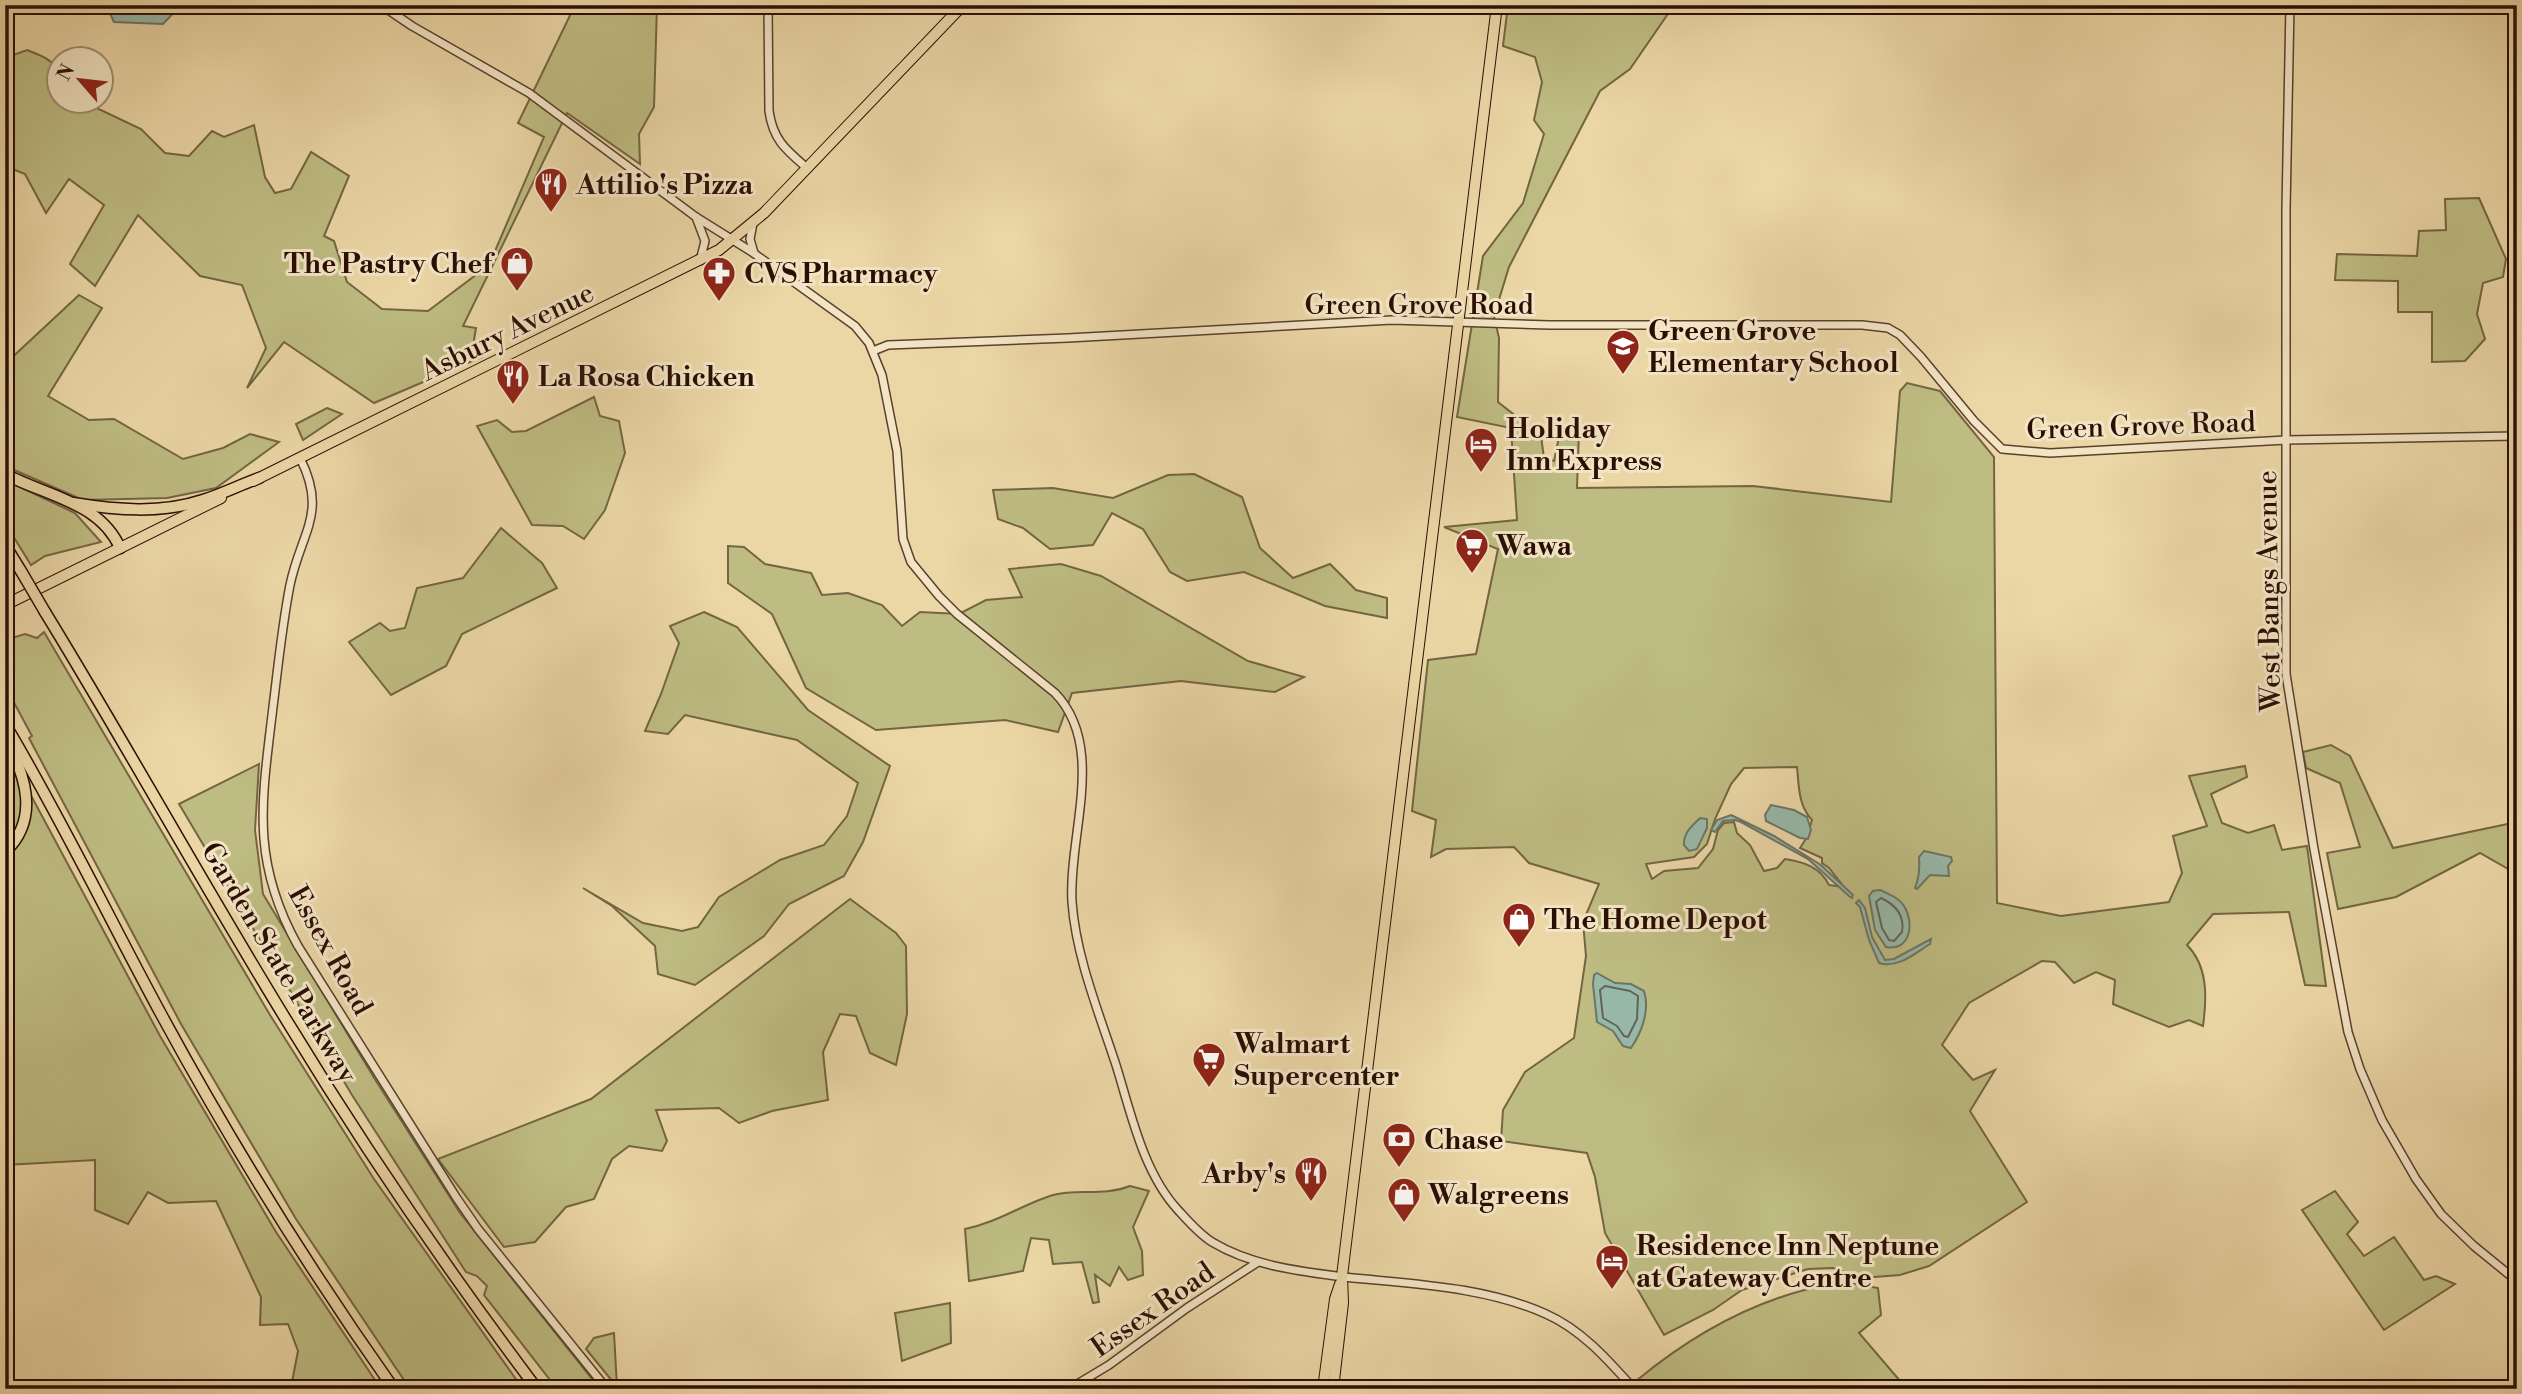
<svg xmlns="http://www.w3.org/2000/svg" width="2522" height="1394" viewBox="0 0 2522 1394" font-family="'Libre Bodoni',serif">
<rect width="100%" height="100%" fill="#ebd6a6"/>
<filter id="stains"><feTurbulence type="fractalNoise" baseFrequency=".00286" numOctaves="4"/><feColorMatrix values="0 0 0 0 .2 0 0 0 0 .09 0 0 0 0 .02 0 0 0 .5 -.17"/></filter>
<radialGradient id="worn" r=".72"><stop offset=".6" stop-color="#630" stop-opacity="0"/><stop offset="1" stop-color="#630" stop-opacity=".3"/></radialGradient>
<!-- green -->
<g fill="#bebc82" stroke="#746542" stroke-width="2" fill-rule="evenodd">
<path d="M575,5H657L654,107L639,134L640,164L567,113L463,326L476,328L474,340L482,357L374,403L284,342L247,388L266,348L242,285L200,276L138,215L95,286L70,264L104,205L69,179L46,213L25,174L5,166V55L8,57L27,50C61,63 59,67 60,102H84L141,129L165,153L189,156L212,131L224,137L254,125L265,177L275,193L291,189L311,152L349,176L324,236L334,241L347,282L382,309L428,311L489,265L544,137L518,123Z"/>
<path d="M1508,5H1674L1630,69L1600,91L1509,267L1494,316L1499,338L1498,402L1541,436L1544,458L1554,461L1560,432L1579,431L1577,488L1753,486L1891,502L1900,391L1907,383L1940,391L1994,457L1997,903L2061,916L2169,902L2182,873L2173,836L2207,826L2189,776L2245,766L2247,777L2211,794L2222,823L2248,833L2274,825L2282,850L2307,846L2326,986L2305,985L2289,912L2213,914L2187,945C2208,966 2207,997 2203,1026L2189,1020L2169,1027L2113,1004L2115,980L2096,972L2074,983L2055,962L2042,961L1969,1003L1942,1045L1973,1080L1995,1070L1970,1111L2027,1202L1929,1266L1900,1275L1862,1278L1833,1268L1808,1269L1742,1290L1713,1310L1664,1335L1605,1233L1595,1177L1587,1153L1501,1141L1503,1110L1525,1072L1574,1038L1586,956L1583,922L1599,884L1529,863L1514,847L1446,849L1431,857L1436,820L1412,811L1428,660L1476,654L1498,549L1444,527L1517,520L1511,428L1457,417L1483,256L1523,203L1544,134L1534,120L1542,82L1535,57L1503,46ZM1797,767C1799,786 1798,805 1812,820L1807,837L1800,848L1822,858V863L1829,868L1844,887L1829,885C1820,867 1804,862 1785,859L1777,868L1764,871L1750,845L1737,833L1734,822L1724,823L1718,830L1713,849L1698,868L1664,871L1652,879L1646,864L1694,857L1707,844L1715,819L1731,784L1744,768Z"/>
<path d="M2479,198L2506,259L2503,277L2483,283L2477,314L2485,339L2465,361L2432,362V312H2398V281L2335,280L2337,254L2417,256L2419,231L2446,230L2445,199Z"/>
<path d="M79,295L102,308L48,396L89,420L114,419L183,459L223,448L250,434L279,442L216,488L167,498L83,500L5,466V364Z"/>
<path d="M594,397L600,416L619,421L625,453L605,510L584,539L563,526L532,525L477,426L497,420L512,432L526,431Z"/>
<path d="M327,408L342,414L303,440L296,424Z"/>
<path d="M1194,474L1242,497L1260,548L1293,578L1330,564L1356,590L1387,598V618L1325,606L1244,572L1187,581L1170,572L1143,529L1112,513L1093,545L1050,549L1023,528L998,519L993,490L1053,488L1113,498L1168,475Z"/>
<path d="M5,480L75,513L101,542L45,556L31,565L5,523Z"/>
<path d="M501,528L542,563L557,588L462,634L446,666L391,695L349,642L380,623L390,631L405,628L417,588L463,578Z"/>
<path d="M728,546L744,547L765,564L811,573L822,595L848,593L882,605L902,626L920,612L959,614L986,600L1022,597L1009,569L1061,564L1101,576L1248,661L1304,677L1275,692L1181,681L1072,693L1058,732L1005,720L876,730L806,688L772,614L728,583Z"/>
<path d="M704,612L737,627L808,710L890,766L863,842L844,876L789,904L764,936L695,985L658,974L655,946L612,906L583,888L643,923L682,931L698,927L719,897L780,860L824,845L847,816L858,783L797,740L685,715L668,734L645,731L661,694L679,643L670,626Z"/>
<path d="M44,632L270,1015L374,1179L523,1389H410L296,1219L181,1024L29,738L32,736L5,686V640L25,634L37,638Z"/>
<path d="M2331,745L2350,756L2393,848L2517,822V874L2480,853L2396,897L2338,909L2327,853L2360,847L2340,783L2306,768L2303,752Z"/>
<path d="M5,747L160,1036L276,1232L381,1389H273L292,1382L298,1351L288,1324L260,1325L261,1297L216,1201L168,1203L148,1192L128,1224L95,1210V1160L5,1165Z"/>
<path d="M259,764L255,830L263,894L376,1081L460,1213L600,1389H557L484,1295L487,1286L477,1276L466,1272L352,1095L179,804Z"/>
<path d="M850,899L896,933L906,946L907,1014L896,1065L870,1053L856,1016L840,1014L823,1052L828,1100L772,1111L739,1123L719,1108L656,1110L667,1141L662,1151L629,1146L612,1159L594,1199L566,1207L535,1242L504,1247L438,1159L591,1099Z"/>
<path d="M1130,1186L1149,1191L1133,1227L1142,1251L1143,1275L1128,1280L1119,1267L1110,1286L1095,1275L1099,1302L1093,1303L1082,1262L1053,1264L1049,1240L1031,1238L1023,1271L969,1281L965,1229C999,1222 1023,1204 1053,1195C1078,1188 1102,1197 1130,1186Z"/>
<path d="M2335,1191L2358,1222L2347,1234L2364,1256L2394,1237L2424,1280L2436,1276L2455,1284L2384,1330L2302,1210Z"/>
<path d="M1832,1284H1856L1878,1288L1881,1315L1859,1333L1907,1389H1643L1636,1381C1694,1333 1758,1297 1832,1284Z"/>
<path d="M950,1303L951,1343L902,1361L895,1313Z"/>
<path d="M614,1333L617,1387L586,1349L594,1338Z"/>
</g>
<!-- water -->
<g fill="#98b9aa" stroke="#6c7567" stroke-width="2">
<path d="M106,5H181L163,24L114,22Z"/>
<path d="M1771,805L1794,810L1807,817L1811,830L1808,839L1800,838L1766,821L1765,815Z"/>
<path d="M1731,815L1774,836L1821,865L1853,895L1852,898L1849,896L1808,859L1741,822L1735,820L1723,821L1715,832L1711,830L1717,820Z"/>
<path d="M1700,818L1707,819V828L1697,849L1689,851L1684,845C1683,833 1692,826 1700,818Z"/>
<path d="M1924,851L1951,857L1952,861L1948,866L1949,876L1930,875L1917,889L1915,888C1919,878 1920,868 1919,857Z"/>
<path d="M1880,890C1889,894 1899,898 1904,906C1915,923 1910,952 1886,947L1875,930L1869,896L1873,891Z"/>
<path d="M1859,900L1865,908L1872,937L1885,960L1894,959L1931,939L1930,944C1915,953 1898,969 1879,963L1869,940L1860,907L1856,903Z"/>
<path d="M1597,973L1615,983L1631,984L1644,991C1650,1010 1642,1032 1631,1048L1623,1046L1613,1031L1597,1022L1593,984L1594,975Z"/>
</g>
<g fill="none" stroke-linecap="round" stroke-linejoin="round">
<!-- shore -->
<g stroke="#626456" stroke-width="2">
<path d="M1881,898C1896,905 1905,915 1902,932L1894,941L1889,940L1882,928L1876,902Z"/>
<path d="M1605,986L1630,991L1638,996L1637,1019L1628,1037L1624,1036L1617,1026L1603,1018L1600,990Z"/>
</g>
<defs>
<g id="tertiary">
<path d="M381,5L412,26L529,93L696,217L752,252L855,326L869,343L882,375L897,451L903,539L911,562L939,596L957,614L1055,693C1107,747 1068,835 1072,902C1076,957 1099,1013 1116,1065C1131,1113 1143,1172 1178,1210C1188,1221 1199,1234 1212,1242C1252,1266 1299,1271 1344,1277C1410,1284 1484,1286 1546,1314C1582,1330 1608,1360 1634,1389"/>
<path d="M768,5L769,111C773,140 786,150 807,168"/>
<path d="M2290,5L2286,209V674L2314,849L2348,1032L2360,1069L2382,1120L2416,1179L2441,1214L2474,1246L2517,1281"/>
<path d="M696,217L705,241L700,261"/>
<path d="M753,223L750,239L754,253"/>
<path d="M873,351L888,345L1068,338L1392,320L1550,325H1862L1888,328L1900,335L1921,357L1974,421L2002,449L2050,453L2286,440L2517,436"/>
<path d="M300,458C328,513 301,532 290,585C282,626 278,667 273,707C262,800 250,860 298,946L456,1197L478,1229L607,1389"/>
<path d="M5,1385L48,1389"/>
<path d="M1069,1389L1109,1365L1187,1308L1258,1262"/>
</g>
<g id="primary">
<path d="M253,481L719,250L764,213L963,5"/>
<path d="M5,605L221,498"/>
</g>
<g id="trunk">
<path d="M1323,1389L1335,1299L1340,1284"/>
<path d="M1333,1389L1343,1303L1342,1276L1497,5"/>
</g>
<g id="motorway">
<path d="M5,474C46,496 100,502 120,548"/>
<path d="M73,503C116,510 161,514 203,500C222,494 240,485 259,478"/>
<path d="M5,545L21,571"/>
<path d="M45,612C129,749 206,890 290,1026C366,1151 449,1272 537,1389"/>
<path d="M5,724C61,818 109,918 161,1014C231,1143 309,1269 394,1389"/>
<path d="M5,738C26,775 40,819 5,852"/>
</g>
</defs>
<!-- tertiary casing -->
<use href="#tertiary" stroke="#5b402c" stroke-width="10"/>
<!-- primary casing -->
<use href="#primary" stroke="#2b0e03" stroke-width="12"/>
<!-- trunk casing -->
<use href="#trunk" stroke="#2b0e03" stroke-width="12"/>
<!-- motorway casing -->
<use href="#motorway" stroke="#2b0e03" stroke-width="13"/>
<!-- tertiary -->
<use href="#tertiary" stroke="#f2e4c5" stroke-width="7"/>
<!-- primary -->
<use href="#primary" stroke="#ebd6a6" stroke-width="10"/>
<!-- trunk -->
<use href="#trunk" stroke="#ebd6a6" stroke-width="10"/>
<!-- motorway -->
<use href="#motorway" stroke="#ebd6a6" stroke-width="10"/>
<defs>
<path id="motorway-bridge" d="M21,571L45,612"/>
</defs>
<!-- motorway-bridge casing -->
<use href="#motorway-bridge" stroke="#2b0e03" stroke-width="13" stroke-linecap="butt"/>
<!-- motorway-bridge -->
<use href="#motorway-bridge" stroke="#ebd6a6" stroke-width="10"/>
</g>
<!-- icons -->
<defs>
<symbol id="restaurant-pin" viewBox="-11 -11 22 30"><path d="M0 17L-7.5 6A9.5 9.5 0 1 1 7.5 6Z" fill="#8f2418" stroke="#f2e4c5"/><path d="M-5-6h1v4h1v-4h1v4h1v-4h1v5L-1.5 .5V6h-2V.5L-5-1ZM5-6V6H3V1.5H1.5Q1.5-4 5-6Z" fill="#fff"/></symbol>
<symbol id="shop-pin" viewBox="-11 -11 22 30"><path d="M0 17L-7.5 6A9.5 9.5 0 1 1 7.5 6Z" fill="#8f2418" stroke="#f2e4c5"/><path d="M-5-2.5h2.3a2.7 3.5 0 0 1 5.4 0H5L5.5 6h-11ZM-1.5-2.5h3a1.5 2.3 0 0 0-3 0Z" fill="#fff"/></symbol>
<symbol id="pharmacy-pin" viewBox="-11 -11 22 30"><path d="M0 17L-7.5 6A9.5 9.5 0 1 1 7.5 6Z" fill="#8f2418" stroke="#f2e4c5"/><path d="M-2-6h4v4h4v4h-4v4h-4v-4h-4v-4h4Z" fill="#fff"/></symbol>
<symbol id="school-pin" viewBox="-11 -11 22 30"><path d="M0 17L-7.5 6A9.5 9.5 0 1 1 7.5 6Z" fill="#8f2418" stroke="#f2e4c5"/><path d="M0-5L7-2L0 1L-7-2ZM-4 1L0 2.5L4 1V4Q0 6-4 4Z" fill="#fff"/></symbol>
<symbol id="hotel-pin" viewBox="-11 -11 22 30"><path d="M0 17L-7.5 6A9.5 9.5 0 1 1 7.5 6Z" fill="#8f2418" stroke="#f2e4c5"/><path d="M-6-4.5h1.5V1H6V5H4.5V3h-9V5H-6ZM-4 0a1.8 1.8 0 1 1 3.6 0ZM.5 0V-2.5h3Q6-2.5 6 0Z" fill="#fff"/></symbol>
<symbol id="supermarket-pin" viewBox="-11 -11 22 30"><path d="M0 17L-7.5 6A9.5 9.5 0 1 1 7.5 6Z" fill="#8f2418" stroke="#f2e4c5"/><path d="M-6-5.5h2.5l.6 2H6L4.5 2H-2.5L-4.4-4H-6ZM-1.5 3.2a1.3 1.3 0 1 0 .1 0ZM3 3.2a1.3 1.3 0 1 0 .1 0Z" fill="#fff"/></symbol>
<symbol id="bank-pin" viewBox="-11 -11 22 30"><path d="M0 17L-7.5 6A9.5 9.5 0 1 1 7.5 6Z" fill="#8f2418" stroke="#f2e4c5"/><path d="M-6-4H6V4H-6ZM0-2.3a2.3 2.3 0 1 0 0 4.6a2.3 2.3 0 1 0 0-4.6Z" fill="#fff"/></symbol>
</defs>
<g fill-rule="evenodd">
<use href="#restaurant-pin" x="532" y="165" width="38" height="52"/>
<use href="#shop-pin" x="498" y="244" width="38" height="52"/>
<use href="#pharmacy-pin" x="700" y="254" width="38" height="52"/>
<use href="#school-pin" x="1604" y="327" width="38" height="52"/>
<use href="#restaurant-pin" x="494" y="357" width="38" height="52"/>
<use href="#hotel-pin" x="1462" y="425" width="38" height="52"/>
<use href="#supermarket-pin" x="1453" y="526" width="38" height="52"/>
<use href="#shop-pin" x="1500" y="900" width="38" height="52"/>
<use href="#supermarket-pin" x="1190" y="1040" width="38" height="52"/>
<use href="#bank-pin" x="1380" y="1120" width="38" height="52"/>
<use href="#restaurant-pin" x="1292" y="1154" width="38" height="52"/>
<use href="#shop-pin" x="1385" y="1175" width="38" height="52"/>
<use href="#hotel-pin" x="1593" y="1242" width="38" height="52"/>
</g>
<g text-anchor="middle" stroke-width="6" stroke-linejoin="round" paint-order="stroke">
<!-- poi labels -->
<g font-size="28" font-weight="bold" fill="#2b0e03" stroke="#f2e4c5" text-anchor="start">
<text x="576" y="194">Attilio's Pizza</text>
<text x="492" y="273" text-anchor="end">The Pastry Chef</text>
<text x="744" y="283">CVS Pharmacy</text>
<text x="1648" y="340">Green Grove<tspan x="1648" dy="32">Elementary School</tspan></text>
<text x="538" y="386">La Rosa Chicken</text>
<text x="1506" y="438">Holiday<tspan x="1506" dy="32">Inn Express</tspan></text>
<text x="1496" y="555">Wawa</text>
<text x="1544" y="929">The Home Depot</text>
<text x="1234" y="1053">Walmart<tspan x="1234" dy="32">Supercenter</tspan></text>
<text x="1424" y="1149">Chase</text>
<text x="1286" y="1183" text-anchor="end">Arby's</text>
<text x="1428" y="1204">Walgreens</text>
<text x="1636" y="1255">Residence Inn Neptune<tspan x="1636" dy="32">at Gateway Centre</tspan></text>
</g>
<!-- street labels -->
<g font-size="28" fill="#2b0e03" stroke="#f2e4c5">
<text x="1419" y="314">Green Grove Road</text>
<text transform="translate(507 331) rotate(-26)" y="10">Asbury Avenue</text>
<text transform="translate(2141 425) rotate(-2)" y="10">Green Grove Road</text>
<text transform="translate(2268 591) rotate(-91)" y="10">West Bangs Avenue</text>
<text transform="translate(331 950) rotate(61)" y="10">Essex Road</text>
<text transform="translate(280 962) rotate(59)" y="10">Garden State Parkway</text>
<text transform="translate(1152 1309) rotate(-35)" y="10">Essex Road</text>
</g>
</g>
<!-- margin -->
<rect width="2522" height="1394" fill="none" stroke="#ebd6a6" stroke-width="28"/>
<rect x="7" y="7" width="2508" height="1380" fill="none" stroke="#2b0e03" stroke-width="3.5"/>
<rect x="14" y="14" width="2494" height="1366" fill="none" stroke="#2b0e03" stroke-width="2"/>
<!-- north arrow -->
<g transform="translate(80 80) rotate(298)"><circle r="33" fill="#f2e4c5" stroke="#a28e77" stroke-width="2"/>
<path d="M0-5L12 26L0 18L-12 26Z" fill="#8f2418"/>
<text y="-10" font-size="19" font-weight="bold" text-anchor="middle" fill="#2b0e03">N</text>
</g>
<rect width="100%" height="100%" filter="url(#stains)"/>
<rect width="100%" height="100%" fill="url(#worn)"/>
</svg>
